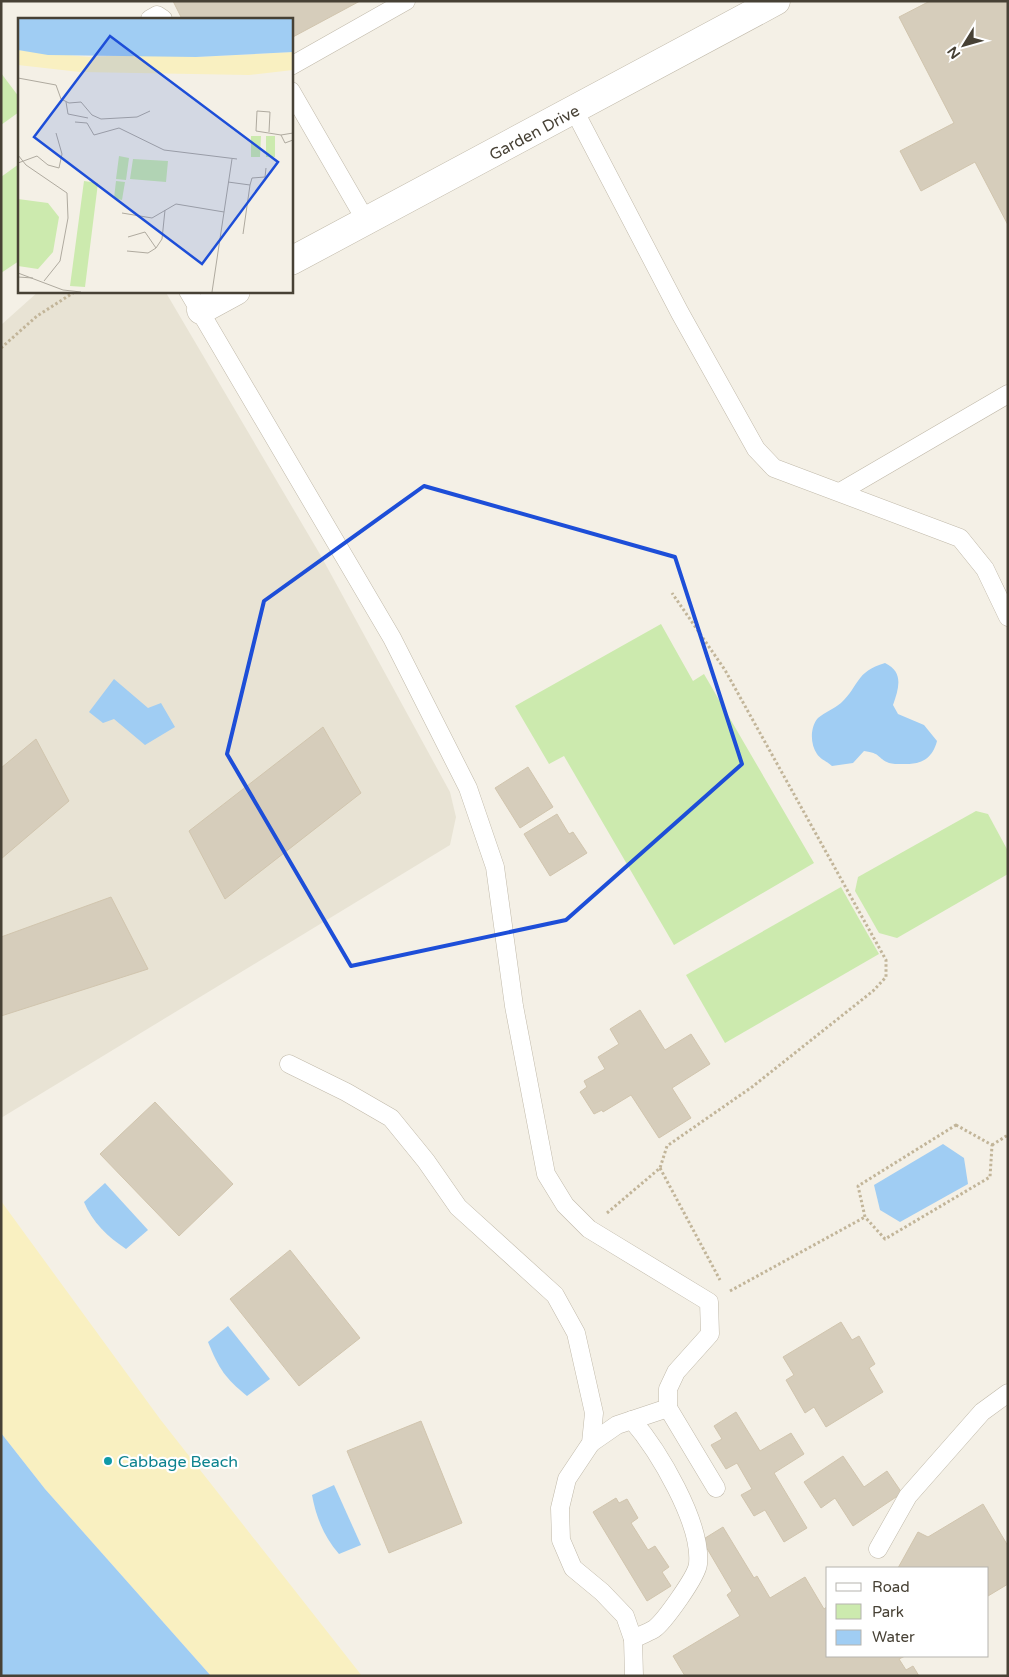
<svg xmlns="http://www.w3.org/2000/svg" width="1009" height="1677" viewBox="0 0 1009 1677" font-family="'Varela Round',sans-serif">
<rect width="100%" height="100%" fill="#f4f0e6"/>
<!-- residential -->
<path fill="#e8e3d4" d="M39,291H165L321,556L450,792L456,817L450,845L1,1118V325Z"/>
<!-- green -->
<g fill="#cceaae">
<path d="M1,73L19,97V112L1,125Z"/>
<path d="M19,164V261L1,273V177Z"/>
<path d="M661,624L693,681L704,674L814,863L674,945L564,756L549,764L515,706Z"/>
<path d="M976,811L988,814L1008,851V874L897,938L879,933L855,891L858,877Z"/>
<path d="M841,887L879,954L725,1043L686,975Z"/>
</g>
<!-- sand -->
<path fill="#f9f0c1" d="M1,1201L160,1419L362,1676H211L45,1489L1,1433Z"/>
<!-- water -->
<g fill="#a0cdf3">
<path d="M885,663C904,672 899,688 893,705L898,714L924,725L937,741C932,760 920,765 901,764C898,764 892,764 889,763C877,758 881,753 864,751L853,763L832,766C828,762 820,759 817,754C810,744 810,727 818,718C825,712 834,709 841,703C860,685 855,672 885,663Z"/>
<path d="M114,679L148,708L161,703L175,727L145,745L114,719L103,723L89,712Z"/>
<path d="M943,1144L964,1158L968,1184L900,1222L880,1210L874,1185Z"/>
<path d="M105,1183L148,1230L126,1249C108,1237 92,1222 84,1202Z"/>
<path d="M228,1326L270,1379L247,1396C225,1378 219,1369 208,1342Z"/>
<path d="M1,1433L45,1489L211,1676H1Z"/>
<path d="M334,1485L361,1545L339,1554C324,1537 316,1517 312,1495Z"/>
</g>
<!-- building -->
<g fill="#d6cdbb" stroke="#d1c5ae">
<path d="M173,1H360L291,38V19H182Z"/>
<path d="M930,1H1008V225L975,162L921,191L900,151L954,123L899,17Z"/>
<path d="M323,727L361,793L225,899L189,831Z"/>
<path d="M36,739L69,801L1,859V768Z"/>
<path d="M528,767L553,807L520,828L495,788Z"/>
<path d="M557,814L569,834L573,832L587,853L550,876L524,834Z"/>
<path d="M111,897L148,969L1,1016V937Z"/>
<path d="M640,1010L665,1050L691,1034L710,1064L672,1088L691,1118L659,1138L631,1095L603,1112L602,1110L594,1114L580,1092L587,1087L584,1081L605,1069L598,1057L619,1044L610,1029Z"/>
<path d="M155,1102L233,1184L179,1236L100,1154Z"/>
<path d="M290,1250L360,1338L299,1386L230,1299Z"/>
<path d="M841,1322L852,1340L859,1336L875,1364L869,1368L883,1392L826,1427L814,1407L805,1413L786,1380L794,1375L783,1357Z"/>
<path d="M736,1412L760,1451L791,1433L804,1454L774,1473L807,1528L784,1542L765,1510L754,1516L741,1495L752,1489L737,1463L726,1469L711,1445L722,1439L714,1426Z"/>
<path d="M421,1421L462,1523L389,1553L347,1451Z"/>
<path d="M843,1456L864,1487L887,1471L902,1493L853,1526L835,1498L821,1508L804,1482Z"/>
<path d="M616,1498L619,1503L627,1499L638,1518L631,1523L648,1550L655,1546L669,1567L662,1572L671,1586L647,1601L593,1512Z"/>
<path d="M983,1504L1008,1546V1584L988,1596V1568H898L918,1532L928,1537Z"/>
<path d="M723,1527L754,1578L757,1576L770,1598L805,1577L824,1609L828,1606V1656H905L899,1659L906,1670L913,1666L919,1676H685L673,1656L740,1616L727,1595L732,1591L702,1540Z"/>
</g>
<g fill="none" stroke-linecap="round" stroke-linejoin="round">
<defs>
<g id="service">
<path d="M150,19L157,15L163,19"/>
<path d="M291,66L406,1"/>
<path d="M291,91L366,221"/>
<path d="M574,110L680,313L756,449L774,468L960,538L985,569L1008,617"/>
<path d="M188,291L392,638L468,788L495,867L514,1006L546,1174L565,1205L589,1229L709,1302L710,1334L676,1372L668,1389V1408L716,1488"/>
<path d="M840,492L1008,394"/>
<path d="M289,1064L346,1092L391,1118L426,1161L458,1207L555,1295L576,1333L594,1413L591,1443L567,1479L560,1508L561,1540L573,1568L602,1592L625,1616L633,1639L634,1676"/>
<path d="M632,1420C658,1450 702,1523 698,1564C697,1576 664,1622 654,1629C647,1633 639,1636 633,1639"/>
<path d="M591,1443L617,1425L668,1408"/>
<path d="M878,1549L908,1496L982,1412L1008,1393"/>
</g>
<g id="minor">
<path d="M291,261L776,1"/>
<path d="M201,310L236,291"/>
</g>
</defs>
<!-- service casing -->
<use href="#service" stroke="#c0b9a9" stroke-width="19"/>
<!-- minor casing -->
<use href="#minor" stroke="#c0b9a9" stroke-width="29"/>
<!-- path -->
<g stroke="#c2b599" stroke-width="3" stroke-dasharray="2.5 2.5" stroke-linecap="butt">
<path d="M1,348L37,316L76,291"/>
<path d="M956,1125L992,1145L990,1177L885,1239L865,1217L858,1186Z"/>
<path d="M992,1145L1008,1135"/>
<path d="M660,1168L720,1280"/>
<path d="M607,1213L660,1168L667,1146L752,1087L873,991L886,977V960L725,670L672,593"/>
<path d="M730,1291L865,1217"/>
</g>
<!-- service -->
<use href="#service" stroke="#fff" stroke-width="18"/>
<!-- minor -->
<use href="#minor" stroke="#fff" stroke-width="28"/>
</g>
<!-- marked area -->
<path fill="none" stroke="#1d4ed8" stroke-width="4" stroke-linejoin="round" d="M424,486L675,557L742,764L566,920L351,966L227,754L264,601Z"/>
<!-- markers -->
<circle fill="#0f9aa8" stroke="#fff" stroke-width="2" cx="108" cy="1461" r="5"/>
<g text-anchor="middle" stroke-width="4.5" stroke-linejoin="round" paint-order="stroke">
<!-- street labels -->
<g font-size="16" fill="#474135" stroke="#fff">
<text transform="translate(534 132) rotate(-28)" y="6">Garden Drive</text>
</g>
<!-- culture labels -->
<g font-size="16" fill="#0d838f" stroke="#fff" text-anchor="start">
<text x="118" y="1467">Cabbage Beach</text>
</g>
</g>
<!-- overview -->
<g transform="translate(18 18)">
<rect width="275" height="275" fill="#f4f0e6"/>
<path d="M233,118H243L242,139H233ZM248,118H257V139H248ZM101,138L111,140L108,162L98,161ZM115,141L150,143L148,164L112,161ZM66,163L80,165L67,269L52,268ZM98,163L107,164L104,182L96,180ZM0,181L30,185L41,199L35,234L20,251L0,248Z" fill="#cceaae"/>
<path d="M0,32L71,39L129,36L178,39L275,34V52L231,57L62,54L0,47Z" fill="#f9f0c1"/>
<path d="M0,1H275V34L178,39L30,37L0,32Z" fill="#a0cdf3"/>
<path fill="none" stroke="#afaa9f" stroke-width="1" d="M0,60L38,67L43,81L51,85L63,84L74,97L83,101L119,99L132,93M48,84L50,96L70,100M57,104L69,105L76,117L101,110L146,132L219,141M251,114L252,94L239,93L238,113L263,117L275,115M263,117L267,125L275,122M0,137L8,147L49,175L50,200L42,243L26,263M0,145L19,138L30,147L41,150L44,136L38,115M210,164L232,167M104,195L134,200L158,186L206,194M225,216L232,167L234,160L247,159L248,150M110,219L127,214L138,230M109,233L130,235L138,230L144,221L147,192M0,255L45,272L63,274M0,259L15,260M194,274L214,141"/>
<path fill="#1d4ed8" fill-opacity="0.15" stroke="#1d4ed8" stroke-width="2.5" d="M92,18L260,144L184,246L16,119Z"/>
<rect width="275" height="275" fill="none" stroke="#474135" stroke-width="2.5"/>
</g>
<!-- border -->
<rect width="1009" height="1677" fill="none" stroke="#474135" stroke-width="5"/>
<!-- legend -->
<rect x="826" y="1567" width="162" height="90" fill="#ffffff" stroke="#b5b3ae"/>
<rect x="836" y="1583" width="25" height="8" fill="#ffffff" stroke="#b5b3ae"/>
<text x="872" y="1592" font-size="15" fill="#474135">Road</text>
<rect x="836" y="1604" width="25" height="15" fill="#cceaae" stroke="#b5b3ae"/>
<text x="872" y="1617" font-size="15" fill="#474135">Park</text>
<rect x="836" y="1630" width="25" height="15" fill="#a0cdf3" stroke="#b5b3ae"/>
<text x="872" y="1642" font-size="15" fill="#474135">Water</text>
<!-- north arrow -->
<g transform="translate(964 45) rotate(233)" stroke="#ffffff" stroke-width="4" paint-order="stroke">
<path d="M0-4L9 19L0 12L-9 19Z" fill="#474135"/>
<text y="-8" font-size="14" font-weight="bold" text-anchor="middle" fill="#474135">N</text>
</g>
</svg>
